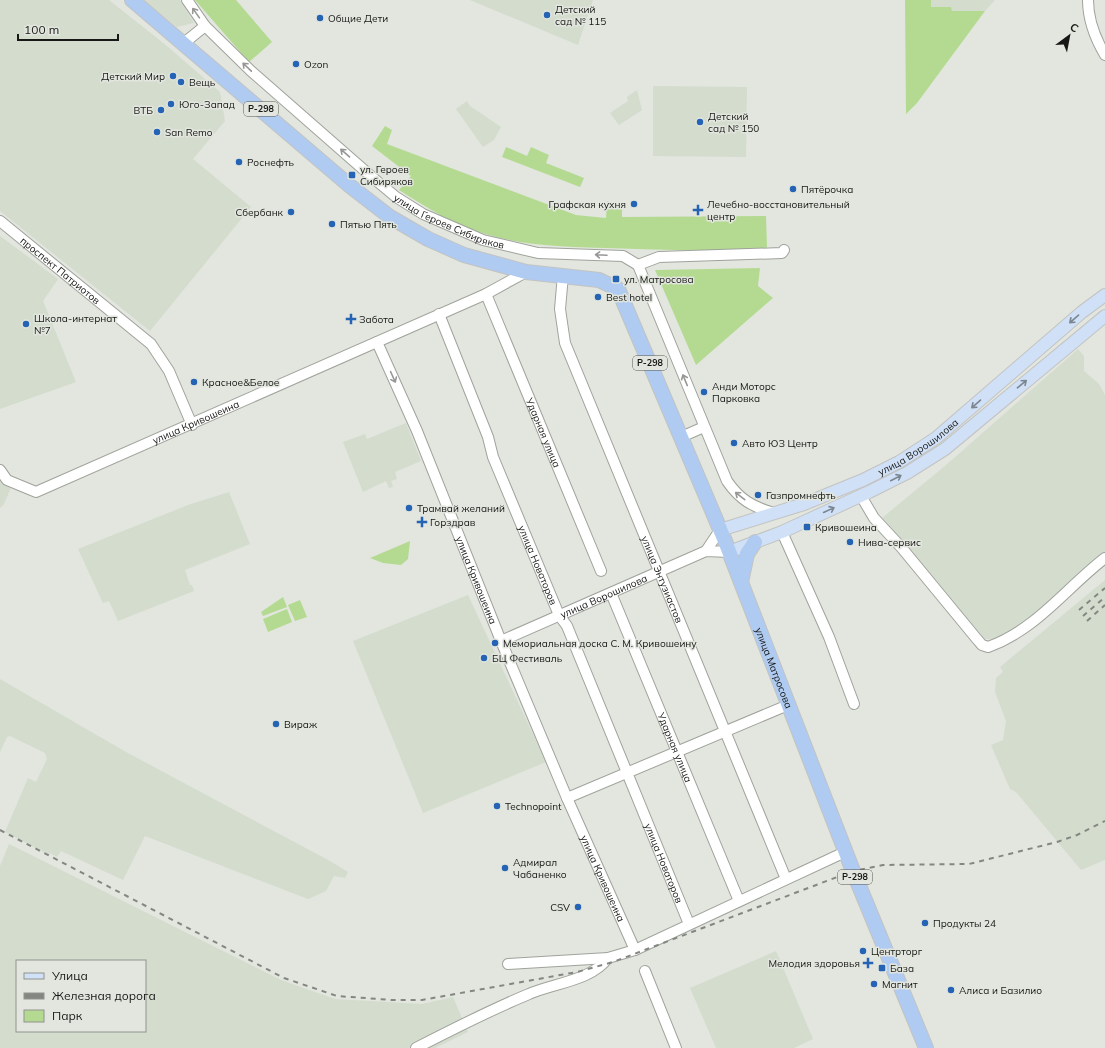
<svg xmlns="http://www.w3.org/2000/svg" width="1105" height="1048" viewBox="0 0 1105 1048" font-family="Mulish,sans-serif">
<rect width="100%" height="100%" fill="#e2e6de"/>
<!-- built -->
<g fill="#d4dcce" fill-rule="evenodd">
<path d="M0,0H109L167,46L220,92L225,121L193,159L251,207L150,331L0,211Z"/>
<path d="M143,0H180L194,23L177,27Z"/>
<path d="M470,0H593L578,45Z"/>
<path d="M931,0H995L985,11H951V7H931Z"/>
<path d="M653,86L747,87L746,157L653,156Z"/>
<path d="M637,90L642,110L619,125L610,113L628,101L627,97Z"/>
<path d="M467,101L470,106L501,127L494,140L483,147L456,109Z"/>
<path d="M0,236L58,279L43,301L76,382L0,409Z"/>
<path d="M1078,349L1084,356V371L1099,384L1105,395V553L1014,631L995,639H985L882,518L946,465Z"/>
<path d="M406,423L421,461L395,472L397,479L391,481L393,487L389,488L386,481L363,492L343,442L365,434L367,439Z"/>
<path d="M0,481L12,485L4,504L0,508Z"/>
<path d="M229,492L250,544L185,570L190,585H192L194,591L118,621L109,601L103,603L78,549L188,505Z"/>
<path d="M1105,580V860L1081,870L1016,792L1010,789L991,745L1003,740L1006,721L995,692L996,678L1003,672L1000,667Z"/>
<path d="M468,595L546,762L423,813L353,641Z"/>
<path d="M0,679L126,752L330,861L348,872L345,878L334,876L326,891L308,899L145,836L123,880L61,851L57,857L50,853L49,855L5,832L28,778L36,782L47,759L45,753L10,736L7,737L0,752Z"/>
<path d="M9,844L281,980L335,999L422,1004L453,997L468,1032L435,1048H0V866ZM17,961H145V1031H17Z"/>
<path d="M776,951L813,1039L794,1048H716L690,988Z"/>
</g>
<!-- green -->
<g fill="#b4da92">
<path d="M195,0H236L272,42L249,62Z"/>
<path d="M905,0H931V7H951L952,11H985L917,103L906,114Z"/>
<path d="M385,126L392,130L387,144L576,215L606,218L607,201L622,207V217L766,216L767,247L761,251C710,251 658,250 606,248C567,247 527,246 489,235C456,226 427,208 399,190L411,176L372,146Z"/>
<path d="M506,147L527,156L531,147L549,155L546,163L584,178L580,187L502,157Z"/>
<path d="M760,268L758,286L773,298L696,365L655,270Z"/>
<path d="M410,541L408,559L401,565L383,563L370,558Z"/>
<path d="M283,597L287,607L263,616L261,612Z"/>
<path d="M300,600L307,617L295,621L288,605Z"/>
<path d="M287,609L292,622L268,632L263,619Z"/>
</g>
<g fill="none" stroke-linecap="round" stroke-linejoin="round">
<defs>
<g id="minor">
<path id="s1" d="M187,0L205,26L251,71L372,177L396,197L423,214L483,240L538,253L623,256L638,265"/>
<path d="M1088,0C1088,20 1095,38 1105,55"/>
<path d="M184,43L205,26"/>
<path id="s2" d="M0,221L151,344L169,371L192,425"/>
<path d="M638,265L727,481C740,500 753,507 774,513"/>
<path d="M638,265L659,257L782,253L784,250"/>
<path id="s3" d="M563,275L560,309L565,343L786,879"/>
<path id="s4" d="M486,294L601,571"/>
<path id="s5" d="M439,314L488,437L493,457L559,615L567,626L689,924"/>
<path id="s6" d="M377,342L417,431L501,641L567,798L635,950"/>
<path d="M681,437L704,427"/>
<path id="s7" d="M0,470L7,480L36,492L486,294L526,272"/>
<path d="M861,496L874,518L901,547L976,638L982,645L988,647C1036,630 1066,588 1105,558"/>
<path d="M782,532L829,637L854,704"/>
<path d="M706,551L720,530"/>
<path id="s8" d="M611,593L739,901"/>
<path id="s9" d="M501,641L706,551L729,552"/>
<path d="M567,798L788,705"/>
<path d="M508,964L608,958L635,950L845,852"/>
<path d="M645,971L676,1048"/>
<path d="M416,1048C453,1029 490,1010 529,994C554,983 591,981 608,958"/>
</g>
<g id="major">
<path id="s10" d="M720,530L804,504L863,480L899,462L936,438L1082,312L1105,295"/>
<path d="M729,552L782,532L869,492L907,473L945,449L1105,316"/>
</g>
<g id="highway">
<path id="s11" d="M132,0L350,186L390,217L428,239L464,255L526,272L599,280L618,289L725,541L853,871L926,1048"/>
<path d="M741,582L747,554L755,542"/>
</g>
</defs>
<!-- minor casing -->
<use href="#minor" stroke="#9fa39c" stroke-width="12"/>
<!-- major casing -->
<use href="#major" stroke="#c3c3c2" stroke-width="14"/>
<!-- highway casing -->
<use href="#highway" stroke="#c3c3c2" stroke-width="16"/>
<!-- minor -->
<use href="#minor" stroke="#fff" stroke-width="10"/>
<!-- major -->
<use href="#major" stroke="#cfe0f7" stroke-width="12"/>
<!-- highway -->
<use href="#highway" stroke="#afcbf1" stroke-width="14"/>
<!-- rail -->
<g stroke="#848781" stroke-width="2" stroke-dasharray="5 5" stroke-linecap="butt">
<path d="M1079,610L1105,588"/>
<path d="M1083,616L1105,597"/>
<path d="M1087,621L1105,605"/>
<path d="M0,830L284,978L337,996L392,1000H422L577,972L613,962L853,871L883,865L969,864L1057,842L1077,835L1105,821"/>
</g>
</g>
<!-- one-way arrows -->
<defs><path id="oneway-shaft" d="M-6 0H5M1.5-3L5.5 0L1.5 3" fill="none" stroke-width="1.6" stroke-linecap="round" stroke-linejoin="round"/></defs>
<g stroke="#979796">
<use href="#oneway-shaft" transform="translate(196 13) rotate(-125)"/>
<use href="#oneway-shaft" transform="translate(247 67) rotate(-136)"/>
<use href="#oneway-shaft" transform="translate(345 153) rotate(-139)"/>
<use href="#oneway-shaft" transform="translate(601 255) rotate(-177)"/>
<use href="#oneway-shaft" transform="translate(393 377) rotate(66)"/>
<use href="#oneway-shaft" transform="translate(685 380) rotate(-112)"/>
<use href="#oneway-shaft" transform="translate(740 496) rotate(-142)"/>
</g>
<g stroke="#7c8691">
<use href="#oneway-shaft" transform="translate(1074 319) rotate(139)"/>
<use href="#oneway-shaft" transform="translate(1022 384) rotate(-40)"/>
<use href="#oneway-shaft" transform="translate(976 404) rotate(139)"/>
<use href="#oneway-shaft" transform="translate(896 478) rotate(-27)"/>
<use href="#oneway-shaft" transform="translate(829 510) rotate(-25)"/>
</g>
<!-- markers -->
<g fill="#2563b5" stroke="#e2e6de" stroke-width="1.5">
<circle cx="547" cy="15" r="4"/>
<circle cx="320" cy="18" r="4"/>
<circle cx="296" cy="64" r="4"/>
<circle cx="173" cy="76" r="4"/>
<circle cx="181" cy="82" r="4"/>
<circle cx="171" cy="104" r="4"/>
<circle cx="161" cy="110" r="4"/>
<circle cx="700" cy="122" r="4"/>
<circle cx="157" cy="132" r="4"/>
<circle cx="239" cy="162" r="4"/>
<rect x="348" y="171" width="8" height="8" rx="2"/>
<circle cx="793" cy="189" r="4"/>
<circle cx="634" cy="204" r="4"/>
<path d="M696 204h4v4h4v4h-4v4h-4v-4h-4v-4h4z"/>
<circle cx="291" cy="212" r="4"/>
<circle cx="332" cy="224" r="4"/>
<rect x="612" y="275" width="8" height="8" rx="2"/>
<circle cx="598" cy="297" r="4"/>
<path d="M349 313h4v4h4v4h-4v4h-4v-4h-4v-4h4z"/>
<circle cx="26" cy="324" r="4"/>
<circle cx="194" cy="382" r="4"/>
<circle cx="704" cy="392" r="4"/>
<circle cx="734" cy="443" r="4"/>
<circle cx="758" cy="495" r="4"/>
<circle cx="409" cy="508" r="4"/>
<path d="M420 516h4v4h4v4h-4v4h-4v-4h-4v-4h4z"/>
<rect x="803" y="523" width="8" height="8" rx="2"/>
<circle cx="850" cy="542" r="4"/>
<circle cx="495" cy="643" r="4"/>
<circle cx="484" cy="658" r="4"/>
<circle cx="276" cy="724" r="4"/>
<circle cx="497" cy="806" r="4"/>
<circle cx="505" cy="868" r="4"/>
<circle cx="578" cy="907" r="4"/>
<circle cx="925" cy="923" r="4"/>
<circle cx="863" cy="951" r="4"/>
<path d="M866 957h4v4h4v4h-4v4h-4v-4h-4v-4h4z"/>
<rect x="878" y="964" width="8" height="8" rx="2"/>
<circle cx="874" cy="984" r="4"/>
<circle cx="951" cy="990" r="4"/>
</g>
<g text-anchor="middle" stroke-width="3" stroke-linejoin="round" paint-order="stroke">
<!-- shield labels -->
<g fill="#e2e6de" stroke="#545651" stroke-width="1">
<rect x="244" y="102" width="34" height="14" rx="3"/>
<rect x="633" y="356" width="34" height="14" rx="3"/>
<rect x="838" y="870" width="34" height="14" rx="3"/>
</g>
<g font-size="9" font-weight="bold" fill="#171815">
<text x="261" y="112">Р-298</text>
<text x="650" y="366">Р-298</text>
<text x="855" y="880">Р-298</text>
</g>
<!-- poi labels -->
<g font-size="10" fill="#171815" stroke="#e2e6de" text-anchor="start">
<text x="555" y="13">Детский<tspan x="555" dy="12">сад № 115</tspan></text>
<text x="328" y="22">Общие Дети</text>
<text x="304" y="68">Ozon</text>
<text x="165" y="80" text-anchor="end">Детский Мир</text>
<text x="189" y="86">Вещь</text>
<text x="179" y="108">Юго-Запад</text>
<text x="153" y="114" text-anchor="end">ВТБ</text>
<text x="708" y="120">Детский<tspan x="708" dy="12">сад № 150</tspan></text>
<text x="165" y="136">San Remo</text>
<text x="247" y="166">Роснефть</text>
<text x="360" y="173">ул. Героев<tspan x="360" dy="12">Сибиряков</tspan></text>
<text x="801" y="193">Пятёрочка</text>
<text x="626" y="208" text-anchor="end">Графская кухня</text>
<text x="707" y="208">Лечебно-восстановительный<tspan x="707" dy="12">центр</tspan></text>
<text x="283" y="216" text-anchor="end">Сбербанк</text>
<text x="340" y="228">Пятью Пять</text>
<text x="624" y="283">ул. Матросова</text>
<text x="606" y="301">Best hotel</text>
<text x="34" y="322">Школа-интернат<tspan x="34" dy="12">№7</tspan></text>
<text x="359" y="323">Забота</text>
<text x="202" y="386">Красное&amp;Белое</text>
<text x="712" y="390">Анди Моторс<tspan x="712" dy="12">Парковка</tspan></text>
<text x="742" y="447">Авто ЮЗ Центр</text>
<text x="766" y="499">Газпромнефть</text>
<text x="417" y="512">Трамвай желаний</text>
<text x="430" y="526">Горздрав</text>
<text x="815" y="531">Кривошеина</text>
<text x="858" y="546">Нива-сервис</text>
<text x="503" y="647">Мемориальная доска С. М. Кривошеину</text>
<text x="492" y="662">БЦ Фестиваль</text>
<text x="284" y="728">Вираж</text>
<text x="505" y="810">Technopoint</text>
<text x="513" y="866">Адмирал<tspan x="513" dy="12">Чабаненко</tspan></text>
<text x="570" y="911" text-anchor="end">CSV</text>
<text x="933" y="927">Продукты 24</text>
<text x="871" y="955">Центрторг</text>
<text x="860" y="967" text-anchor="end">Мелодия здоровья</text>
<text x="890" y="972">База</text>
<text x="882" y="988">Магнит</text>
<text x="959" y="994">Алиса и Базилио</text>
</g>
<!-- street labels -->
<g font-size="10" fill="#171815" stroke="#e2e6de">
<text dy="4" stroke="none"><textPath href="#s1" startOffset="347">улица Героев Сибиряков</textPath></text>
<text dy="4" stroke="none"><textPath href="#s2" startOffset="78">проспект Патриотов</textPath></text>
<text dy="4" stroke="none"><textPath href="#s7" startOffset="218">улица Кривошеина</textPath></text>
<text dy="4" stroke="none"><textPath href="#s4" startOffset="150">Ударная улица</textPath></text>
<text dy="4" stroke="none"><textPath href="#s10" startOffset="216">улица Ворошилова</textPath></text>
<text dy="4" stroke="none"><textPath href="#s5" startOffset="270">улица Новаторов</textPath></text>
<text dy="4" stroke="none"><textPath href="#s3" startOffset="324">улица Энтузиастов</textPath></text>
<text dy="4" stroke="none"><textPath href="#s6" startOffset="258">улица Кривошеина</textPath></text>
<text dy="4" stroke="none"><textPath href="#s9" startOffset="112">улица Ворошилова</textPath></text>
<text dy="4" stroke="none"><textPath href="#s11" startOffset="989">улица Матросова</textPath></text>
<text dy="4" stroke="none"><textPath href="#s8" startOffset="167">Ударная улица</textPath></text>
<text dy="4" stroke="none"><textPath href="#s5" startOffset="594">улица Новаторов</textPath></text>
<text dy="4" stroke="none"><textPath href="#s6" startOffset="582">улица Кривошеина</textPath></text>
</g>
</g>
<!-- legend -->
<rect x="16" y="960" width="130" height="72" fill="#e2e6de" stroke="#91948e"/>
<rect x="24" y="973" width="20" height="6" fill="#cfe0f7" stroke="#91948e"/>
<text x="52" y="980" font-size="12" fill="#171815">Улица</text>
<rect x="24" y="993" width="20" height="6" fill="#848781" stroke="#91948e"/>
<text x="52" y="1000" font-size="12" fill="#171815">Железная дорога</text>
<rect x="24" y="1010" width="20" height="12" fill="#b4da92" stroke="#91948e"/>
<text x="52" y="1020" font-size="12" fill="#171815">Парк</text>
<!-- north arrow -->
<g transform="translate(1069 36) rotate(32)" stroke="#e2e6de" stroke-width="3" paint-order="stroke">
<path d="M0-3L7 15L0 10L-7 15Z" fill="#171815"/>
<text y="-6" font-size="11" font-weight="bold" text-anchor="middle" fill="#171815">С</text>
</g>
<!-- scale -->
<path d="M18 34v6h100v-6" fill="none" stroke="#171815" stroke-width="2"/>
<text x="24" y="34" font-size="12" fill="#171815" stroke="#e2e6de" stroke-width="3" paint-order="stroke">100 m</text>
</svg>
